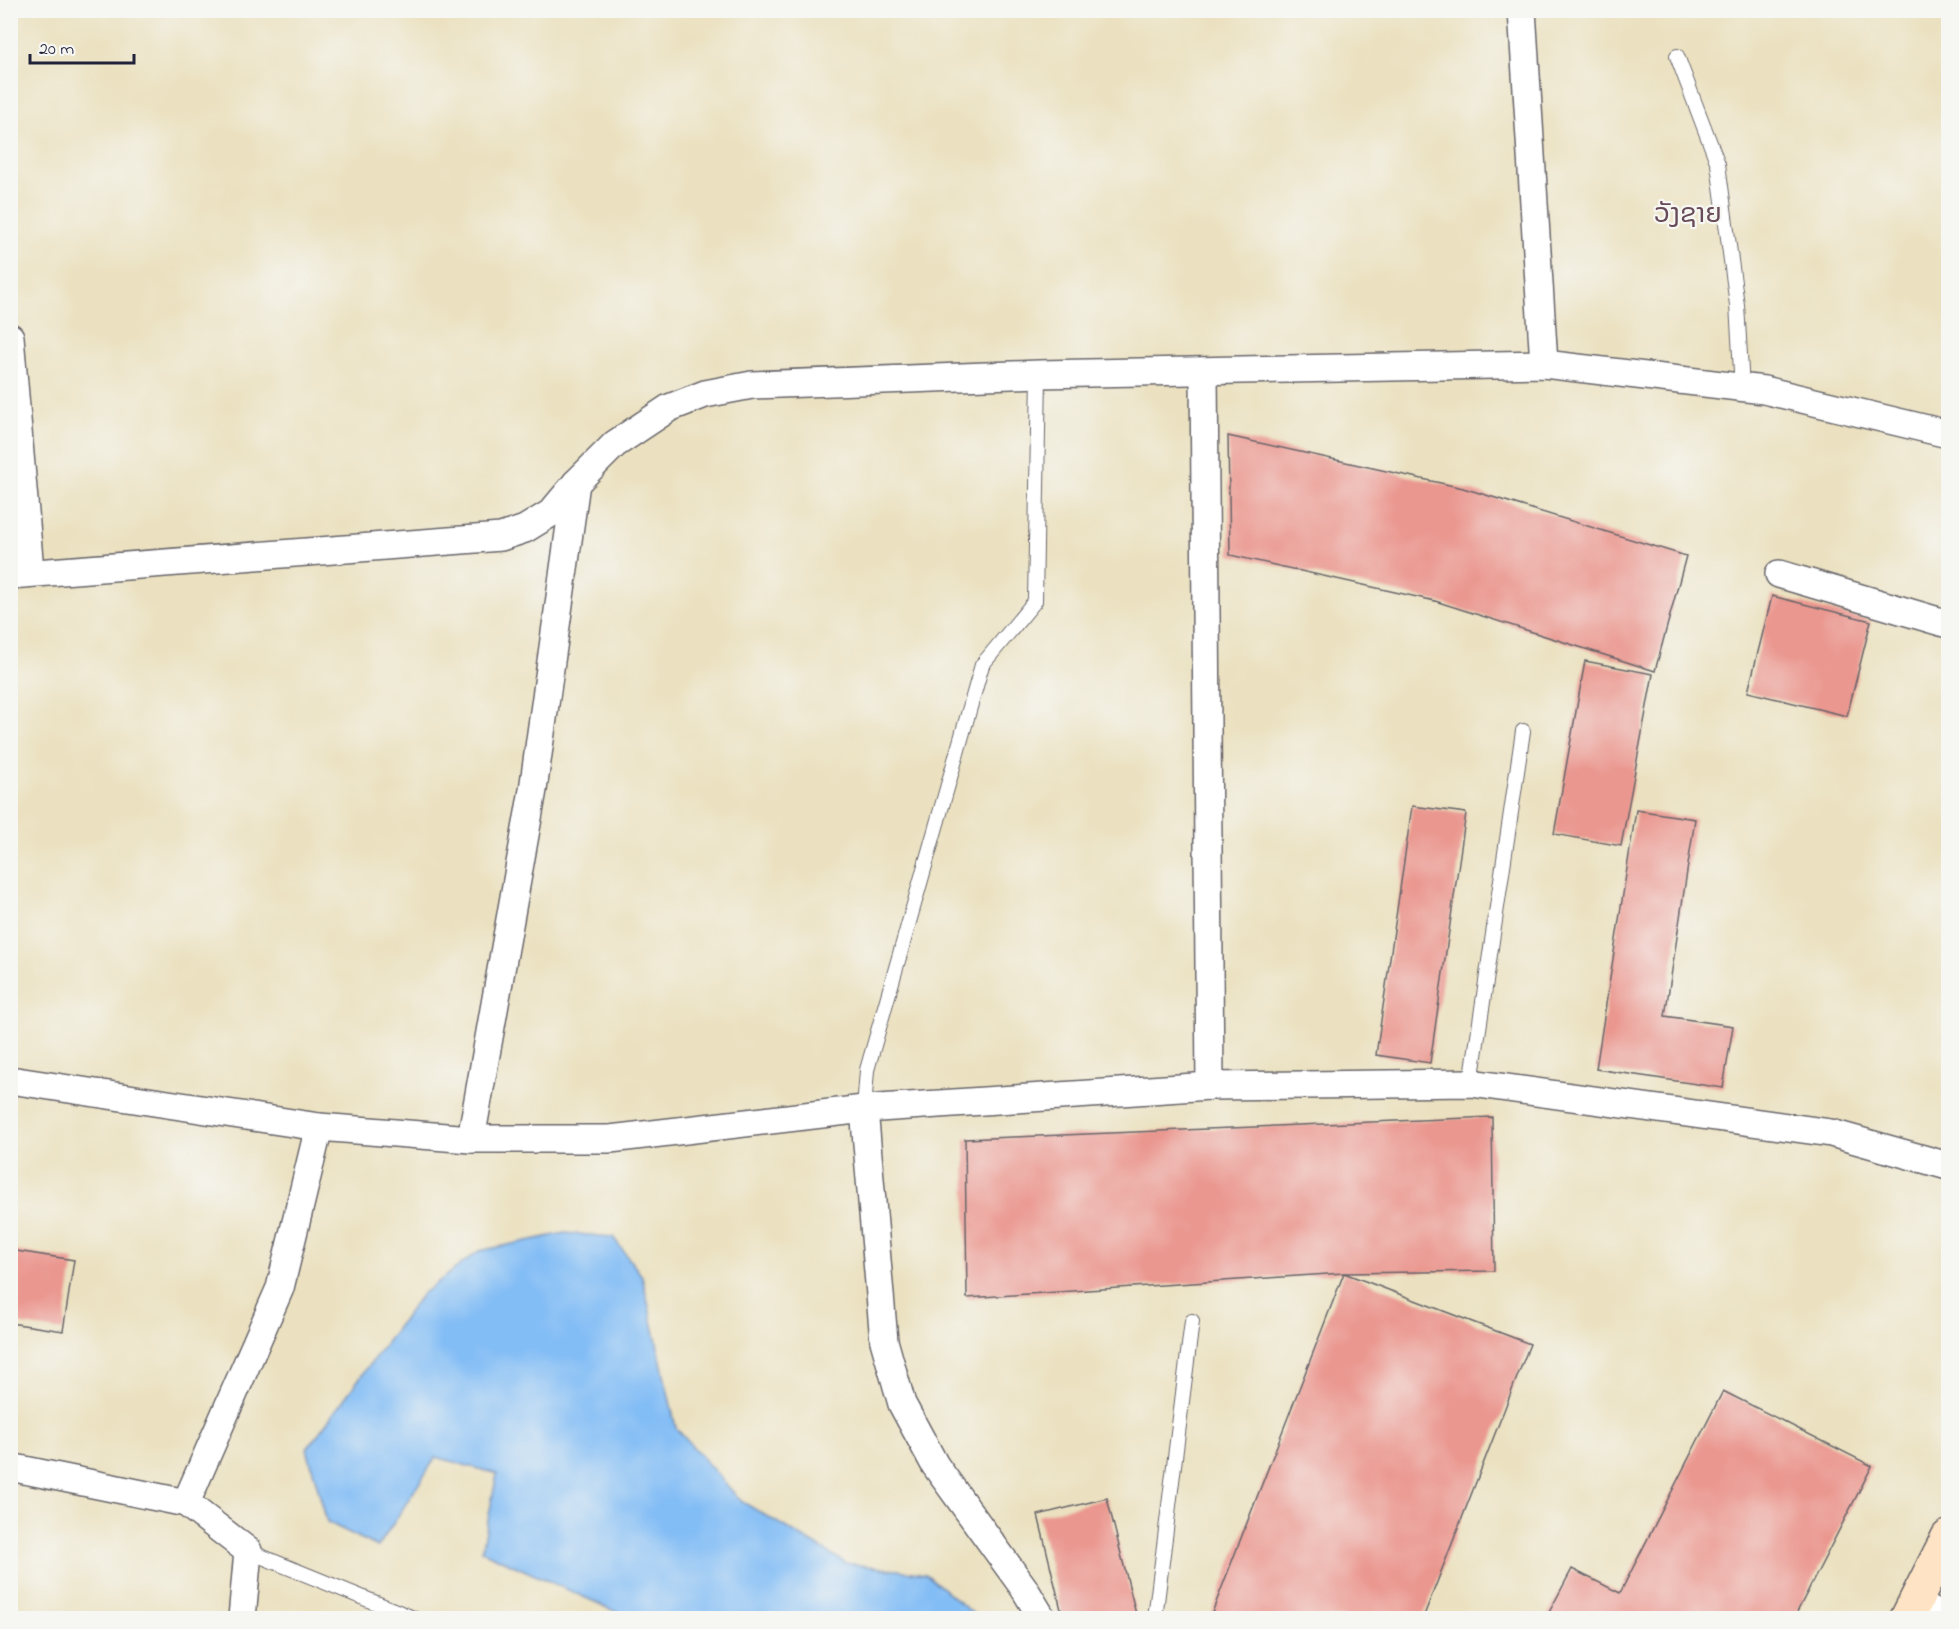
<svg xmlns="http://www.w3.org/2000/svg" width="1959" height="1629" viewBox="0 0 1959 1629" font-family="'Indie Flower','Noto Sans Lao',sans-serif">
<rect width="100%" height="100%" fill="#f6f6f2"/>
<filter id="ink" filterUnits="userSpaceOnUse"><feTurbulence type="fractalNoise" baseFrequency=".0167" numOctaves="2"/><feDisplacementMap in="SourceGraphic" scale="12" xChannelSelector="R" yChannelSelector="G"/><feConvolveMatrix kernelMatrix="1 2 1 2 8 2 1 2 1" color-interpolation-filters="sRGB"/></filter>
<filter id="wash" filterUnits="userSpaceOnUse"><feTurbulence type="fractalNoise" baseFrequency=".008" numOctaves="4" result="noise"/><feDisplacementMap in="SourceGraphic" scale="24" xChannelSelector="R" yChannelSelector="G"/><feGaussianBlur stdDeviation="1.35" result="paint"/><feColorMatrix in="noise" values="0 0 0 0 0 0 0 0 0 0 0 0 0 0 0 0 0 1.4 0 .05"/><feComposite in="paint" operator="in"/></filter>
<g filter="url(#wash)">
<rect width="100%" height="100%" fill="#ebe1c0"/>
<!-- water -->
<path fill="#83bdf5" stroke="#527098" stroke-width="1.5" d="M565,1233L613,1237L642,1276L676,1428L741,1501L846,1563L926,1574L978,1618H630L482,1551L497,1474L436,1457L378,1547L327,1522L307,1449L422,1294L479,1251Z"/>
<g id="blocks">
<!-- building -->
<g fill="#ea978f">
<path d="M1228,436L1463,488L1686,556L1655,671L1435,601L1230,555Z"/>
<path d="M1772,596L1871,621L1847,716L1748,692Z"/>
<path d="M1585,661L1653,674L1621,846L1554,834Z"/>
<path d="M1412,806L1466,813L1430,1063L1376,1055Z"/>
<path d="M1636,810L1695,819L1665,1016L1733,1026L1723,1088L1596,1069Z"/>
<path d="M1492,1117L1494,1271L1344,1273L967,1298L965,1139Z"/>
<path d="M10,1250L74,1260L63,1331L10,1323Z"/>
<path d="M1344,1273L1530,1344L1423,1618H1210Z"/>
<path d="M1723,1391L1872,1466L1794,1618H1546L1572,1569L1620,1593Z"/>
<path d="M1107,1498L1137,1618H1063L1038,1515Z"/>
</g>
</g>
</g>
<g filter="url(#ink)">
<use href="#blocks" fill-opacity="0" stroke="#68656a" stroke-width="1.5"/>
<g fill="none" stroke-linecap="round" stroke-linejoin="round">
<defs>
<g id="service">
<path d="M1677,56L1718,164L1737,305L1742,388"/>
<path d="M1471,1083L1523,731"/>
<path d="M864,1109L867,1070L982,665L1035,601L1039,374"/>
<path d="M248,1551L413,1618"/>
<path d="M1155,1618L1192,1321"/>
</g>
<g id="minor">
<path d="M1522,10L1544,364"/>
<path d="M10,337L30,571"/>
<path d="M1204,372L1210,1086"/>
<path d="M1779,574L1948,624"/>
<path d="M10,575L501,537L525,529L551,513L577,482L615,444L669,408L705,394L752,385L1039,374L1544,364L1764,390L1948,434"/>
<path d="M10,1080L319,1127L471,1139H610L864,1109L1210,1086L1471,1083L1831,1133L1948,1166"/>
<path d="M864,1109L884,1341L902,1404L935,1465L1024,1588L1042,1618"/>
<path d="M471,1139L533,790L576,483"/>
<path d="M10,1467L186,1503L248,1551L242,1618"/>
<path d="M186,1503L280,1288L319,1127"/>
<path d="M1915,1603L1946,1618"/>
</g>
<path id="secondary" d="M1907,1618L1948,1537"/>
</defs>
<!-- service casing -->
<use href="#service" stroke="#68656a" stroke-width="16"/>
<!-- minor casing -->
<use href="#minor" stroke="#68656a" stroke-width="30"/>
<!-- secondary casing -->
<use href="#secondary" stroke="#68656a" stroke-width="36"/>
<!-- service -->
<use href="#service" stroke="#fff" stroke-width="14"/>
<!-- minor -->
<use href="#minor" stroke="#fff" stroke-width="27"/>
<!-- secondary -->
<use href="#secondary" stroke="#fee4c5" stroke-width="33"/>
</g>
</g>
<g text-anchor="middle" stroke-width="4.5" stroke-linejoin="round" paint-order="stroke">
<!-- quarter labels -->
<g font-size="27" fill="#684b58" stroke="#f6f6f2">
<text x="1688" y="222">ວັງຊາຍ</text>
</g>
</g>
<!-- margin -->
<rect width="1959" height="1629" fill="none" stroke="#f6f6f2" stroke-width="36"/>
<!-- scale -->
<path d="M30 54v9h104v-9" fill="none" stroke="#22223b" stroke-width="3"/>
<text x="39" y="54" font-size="18" fill="#22223b" stroke="#f6f6f2" stroke-width="4.5" paint-order="stroke">20 m</text>
</svg>
